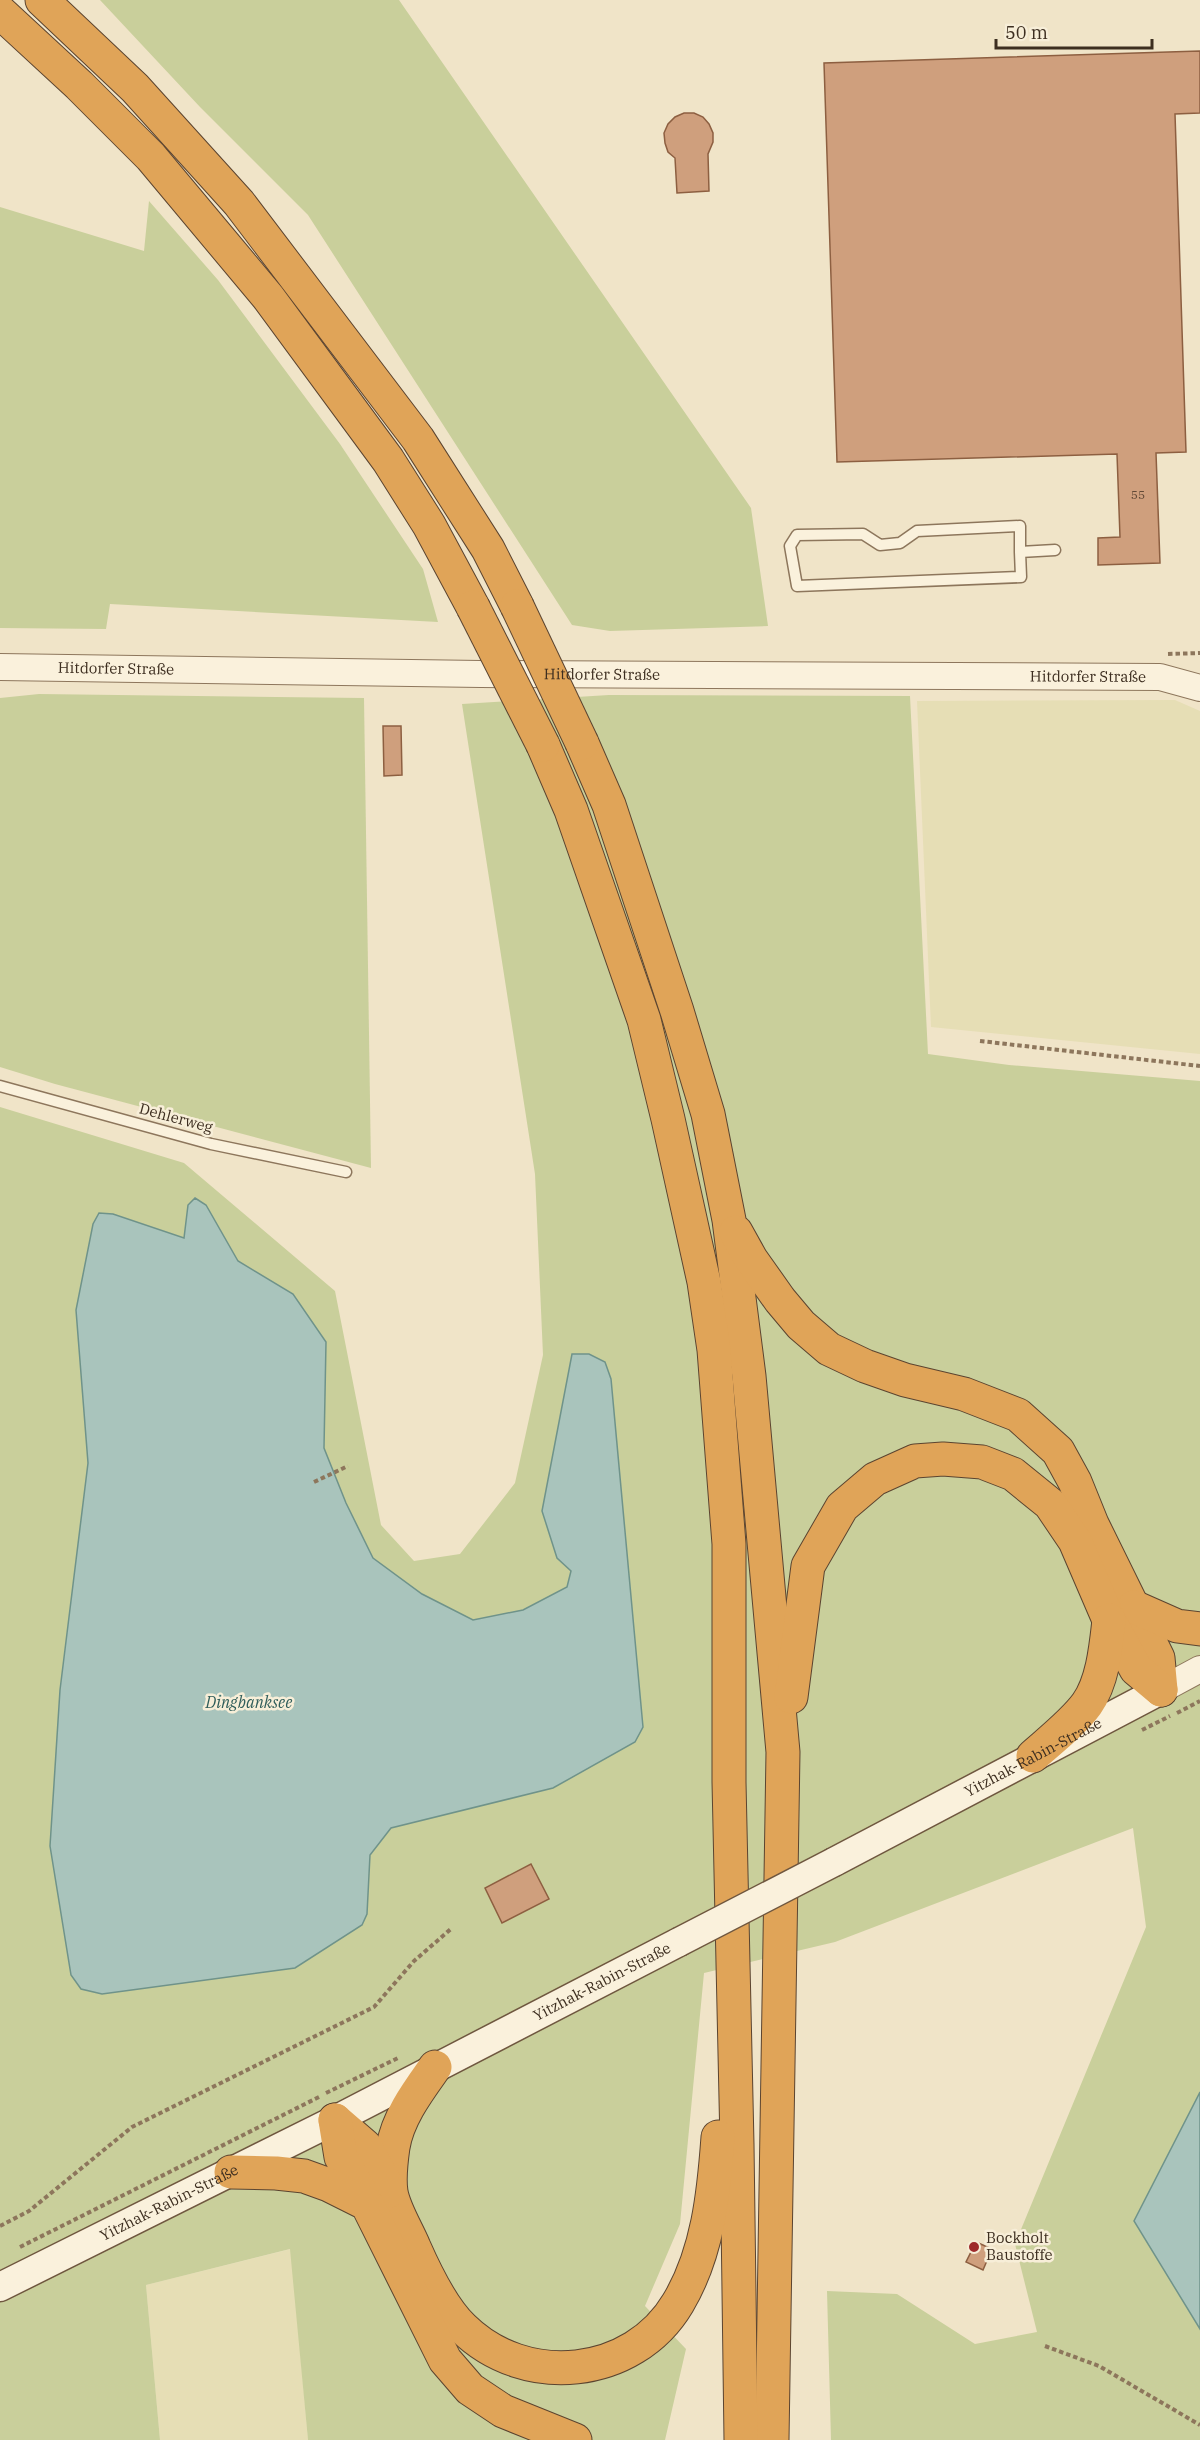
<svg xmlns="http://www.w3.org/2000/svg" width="1200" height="2440" viewBox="0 0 1200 2440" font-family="'IBM Plex Serif',serif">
<rect width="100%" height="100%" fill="#f0e4c8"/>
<!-- farmland -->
<g fill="#e6deb5">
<path d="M1175,700L1200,711V1054L931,1027L917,701Z"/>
<path d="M291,2249L308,2440H160L146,2285Z"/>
</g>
<!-- green -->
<g fill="#c9cf9b" fill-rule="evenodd">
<path d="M100,0H399L751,508L768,626L610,631L572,625L308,215L200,107Z"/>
<path d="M149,201L218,280L340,444L423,569L438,622L110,604L106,629L0,628V207L144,251Z"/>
<path d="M39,694L364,698L371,1168L55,1084L0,1067V698Z"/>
<path d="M609,695L910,696L928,1054L1009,1065L1200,1081V2092L1134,2221L1200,2329V2440H831L827,2291L897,2294L975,2344L1037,2332L1015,2244L1146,1927L1133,1828L835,1942L704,1973L680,2224L645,2306L686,2349L665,2440H308L290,2249L146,2285L160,2440H0V1107L184,1163L335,1291L381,1525L414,1561L460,1554L515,1483L543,1355L535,1174L462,704ZM206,1205L238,1261L293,1294L326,1342L324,1448L345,1503L373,1558L422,1594L473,1621L523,1610L567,1587L571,1571L557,1558L572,1355L605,1362L611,1379L643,1727L443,1815L391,1828L370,1855L367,1914L50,1846L60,1690L88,1463L76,1310L99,1213L113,1214L184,1238Z"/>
</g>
<!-- water -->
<g fill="#a9c4bc" stroke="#6f938a" stroke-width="1.5">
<path d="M195,1198L206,1205L238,1261L293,1294L326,1342L324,1448L346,1503L373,1558L422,1594L473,1620L523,1610L567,1587L571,1571L557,1558L542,1511L572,1354H589L605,1362L611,1379L643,1727L635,1742L553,1788L391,1828L370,1855L367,1914L362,1925L295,1968L102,1994L81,1989L71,1975L50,1846L60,1690L88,1463L76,1310L93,1224L99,1213L113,1214L184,1238L188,1205Z"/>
<path d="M1200,2092V2329L1134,2221Z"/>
</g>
<!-- building -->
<g fill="#cf9f7d" stroke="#8d5f41" stroke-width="1.5">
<path d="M1200,51V113L1175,114L1186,452L1156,453L1160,563L1098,565V538L1120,537L1117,454L837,462L824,63Z"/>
<path d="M684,113H694L703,117L709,124L713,133V142L708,154L709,191L677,193L675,158L668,152L665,143L664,133L668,124L675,117Z"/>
<path d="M383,726H401L402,775L384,776Z"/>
<path d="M531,1864L549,1899L502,1923L485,1888Z"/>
<path d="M976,2242L992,2249L983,2270L966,2262Z"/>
</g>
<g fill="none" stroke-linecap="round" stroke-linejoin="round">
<defs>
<g id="service">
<path d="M1020,552L1021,577L797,586L790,546L797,535L863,534L880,545L900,543L917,531L1020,526V552L1055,550"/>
<path d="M0,1086L211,1144L346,1172"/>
</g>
<g id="tertiary">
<path id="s1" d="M0,667L481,674L1160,677L1200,688"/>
<path d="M1161,1690L1200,1669"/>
</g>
<g id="secondary">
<path id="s2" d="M834,1862L1161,1690"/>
<path id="s3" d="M0,2287L335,2120L679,1942"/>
</g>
<g id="motorway">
<path d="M42,0L135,88L239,203L418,439L488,549L517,606"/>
<path d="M0,12L79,85L151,157L268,297L388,460L429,525L473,607"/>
<path d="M582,743L609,805L677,1011L708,1114L729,1220L749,1376L783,1752L772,2440"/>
<path d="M543,745L571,810L644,1020L668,1119L704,1282L714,1350L729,1544V1782L737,2144L741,2440"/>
<path d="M736,1232L751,1259L780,1300L801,1325L829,1349L865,1366L905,1380L964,1394L1018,1415L1058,1451L1075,1482L1092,1524L1158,1658L1161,1690"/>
<path d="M1134,1607L1177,1626L1200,1629"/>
<path d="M791,1697L808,1566L842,1507L875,1479L915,1461L943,1459L982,1462L1013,1474L1050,1504L1075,1541L1109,1620L1136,1669L1161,1690"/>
<path d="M1033,1756C1050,1741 1074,1722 1087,1704C1103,1681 1106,1647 1109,1620"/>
<path d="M435,2067C418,2091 398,2117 393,2147C391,2161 389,2178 391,2192C394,2210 407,2230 414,2247C425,2272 443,2309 463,2328C525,2389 633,2379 678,2303C708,2253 714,2193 718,2137"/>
<path d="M335,2120L365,2146L390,2191"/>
<path d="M335,2120L341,2157L367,2204"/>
<path d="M231,2172L276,2173L304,2176L329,2185L367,2204L445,2360L470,2389L503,2411L575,2440"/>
</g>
</defs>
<!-- service casing -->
<use href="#service" stroke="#8d765c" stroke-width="13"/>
<!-- tertiary casing -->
<use href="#tertiary" stroke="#8d765c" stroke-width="28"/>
<!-- secondary casing -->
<use href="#secondary" stroke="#6f573f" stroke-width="31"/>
<!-- motorway casing -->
<use href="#motorway" stroke="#5b4430" stroke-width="35"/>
<!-- path -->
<g stroke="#8d765c" stroke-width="4" stroke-dasharray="4.5 3" stroke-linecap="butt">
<path d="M1168,654L1200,653"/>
<path d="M980,1041L1200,1066"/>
<path d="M314,1482L348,1466"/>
<path d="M1177,1713L1200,1701"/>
<path d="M1142,1730L1170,1716"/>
<path d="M326,2093L400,2057"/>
<path d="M0,2226L29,2211L132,2127L374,2007L414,1961L452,1928"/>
<path d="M20,2247L319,2097"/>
<path d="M1045,2346L1099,2366L1200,2425"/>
</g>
<!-- service -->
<use href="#service" stroke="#faf1dc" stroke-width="10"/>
<!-- tertiary -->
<use href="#tertiary" stroke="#faf1dc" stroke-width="26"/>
<!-- secondary -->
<use href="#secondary" stroke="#faf1dc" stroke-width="28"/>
<!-- motorway -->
<use href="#motorway" stroke="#e0a458" stroke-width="33"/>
<defs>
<path id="secondary-bridge" d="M679,1942L834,1862"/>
<g id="motorway-bridge">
<path d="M517,606L582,743"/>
<path d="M473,607L543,745"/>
</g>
</defs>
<!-- secondary-bridge casing -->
<use href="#secondary-bridge" stroke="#6f573f" stroke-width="31" stroke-linecap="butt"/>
<!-- motorway-bridge casing -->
<use href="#motorway-bridge" stroke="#5b4430" stroke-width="35" stroke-linecap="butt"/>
<!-- secondary-bridge -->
<use href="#secondary-bridge" stroke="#faf1dc" stroke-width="28"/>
<!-- motorway-bridge -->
<use href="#motorway-bridge" stroke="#e0a458" stroke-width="33"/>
</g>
<!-- markers -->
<circle fill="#9e2a2b" stroke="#f7eed8" stroke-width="2" cx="974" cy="2247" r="6"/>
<g text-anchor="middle" stroke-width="5" stroke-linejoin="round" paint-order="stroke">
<!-- number labels -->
<g font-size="12" fill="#624a37">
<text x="1138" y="499">55</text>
</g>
<!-- street labels -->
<g font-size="15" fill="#3d2e20" stroke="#f7eed8">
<text dy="5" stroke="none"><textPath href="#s1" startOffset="116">Hitdorfer Straße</textPath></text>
<text dy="5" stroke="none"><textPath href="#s1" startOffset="602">Hitdorfer Straße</textPath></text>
<text dy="5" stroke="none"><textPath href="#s1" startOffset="1088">Hitdorfer Straße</textPath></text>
<text transform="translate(176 1118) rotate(15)" y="5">Dehlerweg</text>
<text dy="5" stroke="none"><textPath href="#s2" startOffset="225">Yitzhak-Rabin-Straße</textPath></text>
<text dy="5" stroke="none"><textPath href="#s3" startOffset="675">Yitzhak-Rabin-Straße</textPath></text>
<text dy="5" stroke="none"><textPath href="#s3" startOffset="189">Yitzhak-Rabin-Straße</textPath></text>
</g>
<!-- poi labels -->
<g font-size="15" fill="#3d2e20" stroke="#f7eed8" text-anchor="start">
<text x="986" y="2243">Bockholt<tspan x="986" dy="17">Baustoffe</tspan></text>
</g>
<!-- water labels -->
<g font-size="16" font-style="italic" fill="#2f5d5a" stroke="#f7eed8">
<text x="249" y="1708">Dingbanksee</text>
</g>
</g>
<!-- scale -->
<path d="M996 39v9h156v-9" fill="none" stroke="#3d2e20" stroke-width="3"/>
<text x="1005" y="39" font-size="18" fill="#3d2e20" stroke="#f7eed8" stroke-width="4.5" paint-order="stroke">50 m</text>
</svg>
